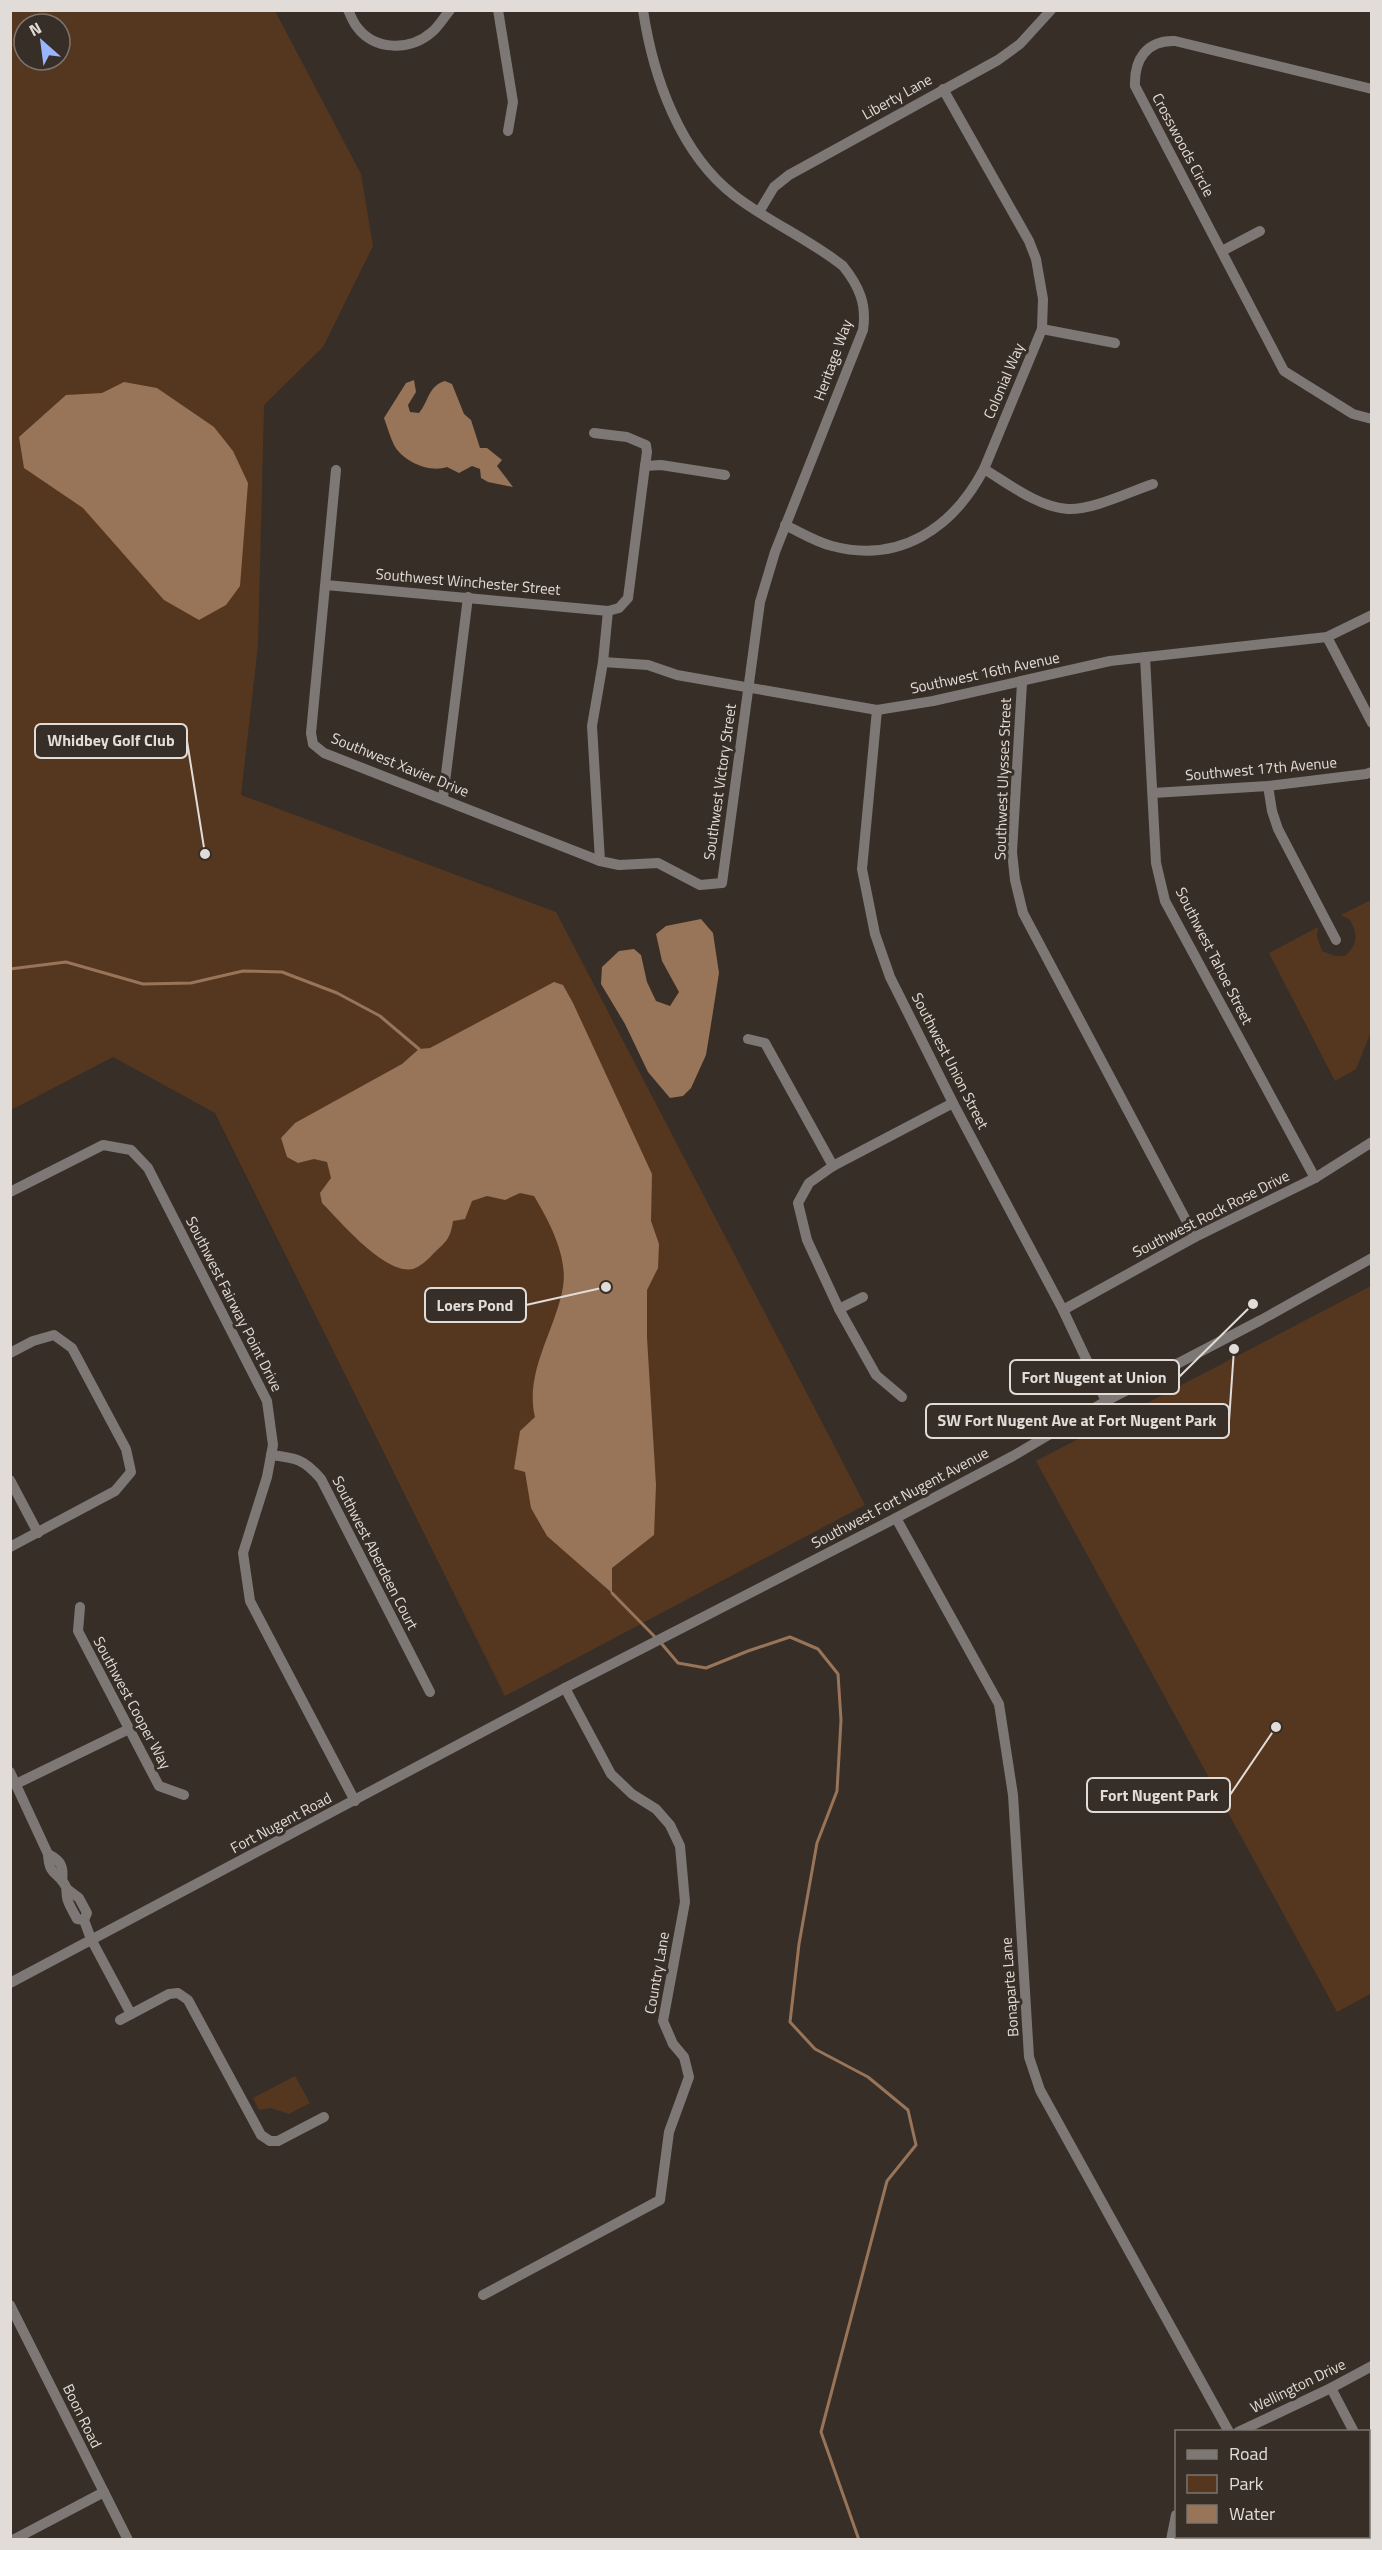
<svg xmlns="http://www.w3.org/2000/svg" width="1382" height="2550" viewBox="0 0 1382 2550" font-family="'Titillium Web',sans-serif">
<rect width="100%" height="100%" fill="#372e27"/>
<!-- green -->
<g fill="#553720" fill-rule="evenodd">
<path d="M11,11H275L361,174L373,246L323,347L264,405L258,645L241,795L556,912L865,1505L505,1696L215,1113L113,1057L11,1110ZM24,24H60V60H24Z"/>
<path d="M1371,900V1032L1356,1069L1335,1081L1269,953L1318,927L1317,936L1322,951L1335,956H1345C1358,944 1358,935 1350,920L1341,915Z"/>
<path d="M1371,1286L1372,1993L1337,2012L1036,1461Z"/>
<path d="M295,2076L310,2103L289,2114L271,2108L259,2110L253,2098Z"/>
</g>
<!-- water -->
<g fill="#987459">
<path d="M414,380L416,392L408,405L410,412L419,413C429,401 428,386 445,381L452,384L464,414L471,420L480,448H487L502,460L497,466L513,487L488,482L481,478L480,469L472,466L459,473L447,467C430,473 403,462 394,445C390,437 387,426 384,418L406,383Z"/>
<path d="M124,382L157,388L214,427L233,451L248,483L240,586L226,605L199,620L164,600L83,508L24,468L19,437L66,395L102,393Z"/>
<path d="M701,919L713,933L719,973L712,1018L706,1055L691,1088L683,1096L670,1098L648,1072L625,1024L601,984L602,967L619,951L634,949L641,955L647,982L656,1001L670,1006L679,992L662,961L656,934L666,926Z"/>
<path d="M554,982L563,985L573,1003L652,1174L651,1221L659,1244L658,1268L647,1290V1338L656,1485L654,1535L612,1568V1593L547,1536L531,1508L525,1472L514,1469L520,1431L535,1417C524,1372 556,1329 563,1287C568,1256 549,1221 534,1196L520,1193L505,1200L487,1196L472,1201L465,1219L453,1221C450,1241 445,1242 432,1255C428,1260 419,1267 413,1269C385,1275 340,1221 322,1203L320,1193L331,1178L327,1162L314,1159L298,1163L287,1157L281,1138L295,1123L402,1064L419,1049L430,1048Z"/>
</g>
<g fill="none" stroke-linecap="round" stroke-linejoin="round">
<!-- stream -->
<g stroke="#987459" stroke-width="3">
<path d="M10,969L66,962L143,984L191,983L243,971L282,972L337,993L380,1016L419,1049"/>
<path d="M612,1593L656,1638"/>
<path d="M661,1643L678,1663L706,1668L748,1651L790,1637L818,1649L838,1674L841,1720L837,1791L817,1843L799,1944L790,2022L815,2049L868,2077L908,2110L916,2145L887,2181L821,2432L859,2540"/>
</g>
<!-- minor -->
<g stroke="#7d7875" stroke-width="10">
<path d="M348,10C351,16 353,22 357,27C375,51 410,51 432,32C439,26 444,17 450,10"/>
<path d="M498,10L513,102L508,131"/>
<path d="M1372,89L1175,41C1147,40 1134,59 1135,86L1284,371L1353,414L1372,419"/>
<path d="M759,212L774,187L789,175L998,60L1020,44L1051,10"/>
<path d="M1222,251L1260,231"/>
<path d="M1042,329L1115,343"/>
<path d="M594,433L627,437L646,445L647,452L645,466"/>
<path d="M984,469C1009,484 1038,507 1068,509C1093,510 1129,492 1153,484"/>
<path d="M336,470L311,733L313,744L324,753L600,861"/>
<path d="M785,525C800,532 816,542 832,546C900,564 953,528 984,469L1042,329L1043,299L1036,259L1029,241L943,89"/>
<path d="M326,585L608,611L619,608L628,598L645,466L661,465L725,475"/>
<path d="M608,611L603,662L592,726L600,861L619,865L658,863L700,885L722,883L760,602L775,552L863,330C867,304 859,286 843,266C809,239 769,222 735,196C680,154 653,77 643,10"/>
<path d="M1327,637L1372,723"/>
<path d="M1145,657L1156,863L1165,901L1315,1178"/>
<path d="M603,662L648,665L677,675L877,710L933,701L1110,661L1327,637L1372,615"/>
<path d="M1022,683L1012,852L1015,880L1023,913L1195,1237"/>
<path d="M877,710L862,869L875,934L890,977L953,1103L1063,1310L1106,1401"/>
<path d="M1268,786L1272,811L1278,829L1336,940"/>
<path d="M1153,793L1268,786L1366,774L1372,772"/>
<path d="M443,798L468,597"/>
<path d="M748,1039L765,1043L833,1166"/>
<path d="M10,1192L103,1145L131,1150L148,1168L267,1401L273,1445L267,1477L243,1553L250,1601L355,1801"/>
<path d="M839,1309L863,1297"/>
<path d="M1063,1310L1195,1237L1315,1178L1372,1142"/>
<path d="M10,1353L33,1341L54,1335L72,1348L126,1449L131,1472L115,1491L10,1547"/>
<path d="M902,1397L876,1375L839,1309L807,1240L798,1203L809,1183L833,1166L953,1103"/>
<path d="M271,1455C296,1458 304,1459 321,1479L430,1692"/>
<path d="M10,1480L38,1533"/>
<path d="M896,1518L999,1704L1013,1795L1029,2057L1040,2090L1229,2432"/>
<path d="M80,1607L78,1631L159,1786L184,1795"/>
<path d="M10,1772L48,1854C49,1878 59,1871 66,1887C67,1892 66,1897 68,1901C70,1907 74,1913 77,1919L84,1920"/>
<path d="M16,1784L129,1729"/>
<path d="M48,1854C61,1860 64,1867 62,1881"/>
<path d="M67,1889L79,1898L87,1913L84,1920L91,1939L131,2014"/>
<path d="M10,1983L565,1688L896,1518L1013,1456L1106,1401L1261,1320L1372,1258"/>
<path d="M120,2020L169,1994L178,1993L188,2000L261,2135L270,2141H278L324,2117"/>
<path d="M483,2295L660,2200L669,2132L689,2077L684,2057L673,2044L663,2021L685,1902L680,1846L670,1825L656,1809L632,1794L611,1774L565,1688"/>
<path d="M10,2305L128,2540"/>
<path d="M1331,2388L1354,2432"/>
<path d="M1238,2432L1331,2388L1372,2366"/>
<path d="M1368,2458L1372,2464"/>
<path d="M13,2540L104,2492"/>
<path d="M1171,2540L1176,2515"/>
</g>
</g>
<g text-anchor="middle" stroke-width="6" stroke-linejoin="round" paint-order="stroke">
<!-- street labels -->
<g font-size="15" fill="#e2dcd8" stroke="#372e27">
<text transform="translate(897 97) rotate(-29)" y="5">Liberty Lane</text>
<text transform="translate(1183 145) rotate(62)" y="5">Crosswoods Circle</text>
<text transform="translate(833 360) rotate(-70)" y="5">Heritage Way</text>
<text transform="translate(1004 381) rotate(-67)" y="5">Colonial Way</text>
<text transform="translate(468 582) rotate(5)" y="5">Southwest Winchester Street</text>
<text transform="translate(985 673) rotate(-12)" y="5">Southwest 16th Avenue</text>
<text transform="translate(400 765) rotate(22)" y="5">Southwest Xavier Drive</text>
<text transform="translate(1261 769) rotate(-5)" y="5">Southwest 17th Avenue</text>
<text transform="translate(1003 779) rotate(-88)" y="5">Southwest Ulysses Street</text>
<text transform="translate(720 782) rotate(-82)" y="5">Southwest Victory Street</text>
<text transform="translate(1214 956) rotate(63)" y="5">Southwest Tahoe Street</text>
<text transform="translate(950 1061) rotate(63)" y="5">Southwest Union Street</text>
<text transform="translate(1211 1214) rotate(-27)" y="5">Southwest Rock Rose Drive</text>
<text transform="translate(234 1304) rotate(63)" y="5">Southwest Fairway Point Drive</text>
<text transform="translate(900 1498) rotate(-28)" y="5">Southwest Fort Nugent Avenue</text>
<text transform="translate(375 1553) rotate(63)" y="5">Southwest Aberdeen Court</text>
<text transform="translate(132 1703) rotate(62)" y="5">Southwest Cooper Way</text>
<text transform="translate(281 1823) rotate(-28)" y="5">Fort Nugent Road</text>
<text transform="translate(657 1973) rotate(-80)" y="5">Country Lane</text>
<text transform="translate(1010 1987) rotate(-94)" y="5">Bonaparte Lane</text>
<text transform="translate(1298 2386) rotate(-26)" y="5">Wellington Drive</text>
<text transform="translate(82 2416) rotate(64)" y="5">Boon Road</text>
</g>
</g>
<!-- callouts -->
<path fill="none" stroke="#e2dcd8" stroke-width="2" d="M205 854L187 741M606 1287L526 1305M1253 1304L1179 1377M1234 1349L1229 1421M1276 1727L1230 1795"/>
<g fill="#e2dcd8" stroke="#372e27" stroke-width="2">
<circle cx="205" cy="854" r="6"/>
<circle cx="606" cy="1287" r="6"/>
<circle cx="1253" cy="1304" r="6"/>
<circle cx="1234" cy="1349" r="6"/>
<circle cx="1276" cy="1727" r="6"/>
</g>
<g fill="#372e27" stroke="#e2dcd8" stroke-width="2">
<rect x="35" y="724" width="152" height="34" rx="6"/>
<rect x="425" y="1288" width="101" height="34" rx="6"/>
<rect x="1010" y="1360" width="169" height="34" rx="6"/>
<rect x="926" y="1404" width="303" height="34" rx="6"/>
<rect x="1087" y="1778" width="143" height="34" rx="6"/>
</g>
<g font-size="16" text-anchor="middle" font-weight="bold" fill="#e2dcd8">
<text x="111" y="746">Whidbey Golf Club</text>
<text x="475" y="1311">Loers Pond</text>
<text x="1094" y="1383">Fort Nugent at Union</text>
<text x="1077" y="1426">SW Fort Nugent Ave at Fort Nugent Park</text>
<text x="1159" y="1801">Fort Nugent Park</text>
</g>
<!-- border -->
<rect width="1382" height="2550" fill="none" stroke="#e2dcd8" stroke-width="24"/>
<!-- legend -->
<rect x="1175" y="2430" width="195" height="108" fill="#372e27" stroke="#7b746e" stroke-width="1.5"/>
<rect x="1187" y="2450" width="30" height="9" fill="#7d7875" stroke="#7b746e" stroke-width="1.5"/>
<text x="1229" y="2460" font-size="18" fill="#e2dcd8">Road</text>
<rect x="1187" y="2475" width="30" height="18" fill="#553720" stroke="#7b746e" stroke-width="1.5"/>
<text x="1229" y="2490" font-size="18" fill="#e2dcd8">Park</text>
<rect x="1187" y="2505" width="30" height="18" fill="#987459" stroke="#7b746e" stroke-width="1.5"/>
<text x="1229" y="2520" font-size="18" fill="#e2dcd8">Water</text>
<!-- north arrow -->
<g transform="translate(42 42) rotate(332)"><circle r="28" fill="#372e27" stroke="#7b746e" stroke-width="1.5"/>
<path d="M0-4.5L10 22L0 15L-10 22Z" fill="#9ab5fd"/>
<text y="-9" font-size="16" font-weight="bold" text-anchor="middle" fill="#e2dcd8">N</text>
</g>
</svg>
